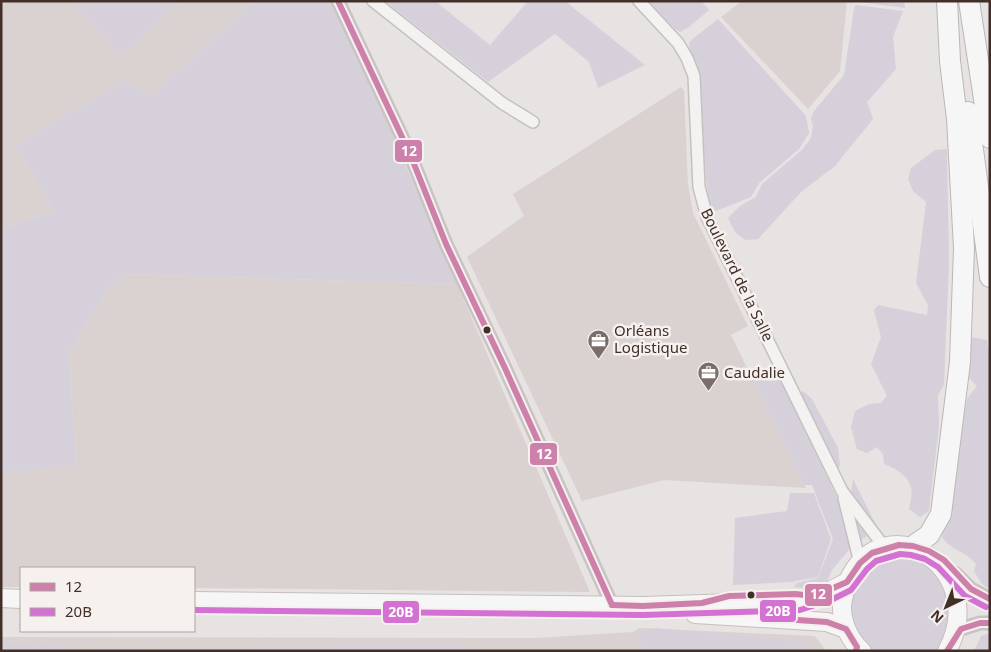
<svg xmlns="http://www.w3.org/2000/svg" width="991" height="652" viewBox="0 0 991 652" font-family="'Noto Sans',sans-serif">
<rect width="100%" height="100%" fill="#e7e3e2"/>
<!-- built -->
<g fill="#dad2d0">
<path d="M1,1H71L121,55L179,1H256L150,95L15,145L54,212L1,228Z"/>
<path d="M742,1H847L840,71L808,109L721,17Z"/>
<path d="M681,87L684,90L688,184L693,213L748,326L731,335L806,488L664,480L582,501L467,257L524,216L513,194Z"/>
<path d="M124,274L457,284L590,592L194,588V568H21V587H1V473L76,464L69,352L106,292Z"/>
<path d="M640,628L815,636L826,651H1V637L535,638L633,632Z"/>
</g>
<!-- green -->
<g fill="#d6d0da">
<path d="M71,1H179L121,56Z"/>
<path d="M256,1H332L384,115L457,284L124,274L106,292L69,352L76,465L1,473V228L54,212L15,145L124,80L150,95Z"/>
<path d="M385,1H435L490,45L528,1H565L645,65L598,88L589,62L555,34L488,82Z"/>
<path d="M648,1H701L709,10L689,27L680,32L675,29Z"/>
<path d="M853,1H904L905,8Z"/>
<path d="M856,5L903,11L893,37L896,69L867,102L873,119L835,166L801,192L758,239L745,240L735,232L728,218L740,206L756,197L762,184L802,150L811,138L813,126L811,119L814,111L844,75L854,8Z"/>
<path d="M718,19L806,116L809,133L799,149L759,183L751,197L711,213C700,158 708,100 689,46L690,41Z"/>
<path d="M947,149L949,263L944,385L938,395L939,426L929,511L920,517L909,509C910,503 913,494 911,488C908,475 895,468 884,464L883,454L877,447L867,453L857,449L851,427L855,411L869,404L881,403L887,396L871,364L881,337L874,310L878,305L927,315L928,305L916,283L926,202L913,191L908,179L911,168L935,150Z"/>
<path d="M972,337L987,340L990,364V589L982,584L974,571L976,564C967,552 950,550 942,537L947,515L967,399L977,386L967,376Z"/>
<path d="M769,373H773L780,379L838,500L852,546L832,570L826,584L815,589L794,587L797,583L818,578L833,539L812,485H804L753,380Z"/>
<path d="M803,391L812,399L838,448L840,466L837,470L800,395Z"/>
<path d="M853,479L878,529H876L851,493Z"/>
<path d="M790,493H814L831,539L818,577L791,582L733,585L735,518L787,511Z"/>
<path d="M854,514L867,536L860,540L852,517Z"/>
<path d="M896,554H913L928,559L958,598L942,647L938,651H871C846,630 841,588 869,567C877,560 886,557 896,554Z"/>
<path d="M655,628L803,642L810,651H641L640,632Z"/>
<path d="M990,633V651H974L981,636Z"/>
<path d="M1,644L66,645L67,651H1Z"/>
<path d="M451,645L481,649V651H170L171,648Z"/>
<path d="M139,647L142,651H89L90,649Z"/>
</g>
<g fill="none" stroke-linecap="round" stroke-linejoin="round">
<defs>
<g id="street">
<path d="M373,1L502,103L533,122"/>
<path d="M639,1L678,43L687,58L694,76L699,187L707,217L842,491L885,548"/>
<path d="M844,498L860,563"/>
</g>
<g id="primary">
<path d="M1,598L21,599"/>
<path d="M194,601L643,606L799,601L828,592L847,582"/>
<path d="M695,614L827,622L846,629"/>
<path d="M862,651C848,639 839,617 843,599C845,593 845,586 848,581C885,500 991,571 947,651"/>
</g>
<g id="highway">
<path d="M969,1L990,138"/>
<path d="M968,112L990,277"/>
<path d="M913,546L929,535L941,514L960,362L964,248L957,119L950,61L947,1"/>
</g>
</defs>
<!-- street casing -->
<use href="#street" stroke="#c5c1c0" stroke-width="14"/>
<!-- primary casing -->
<use href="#primary" stroke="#c5c0be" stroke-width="20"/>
<!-- highway casing -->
<use href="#highway" stroke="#bcb6b4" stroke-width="22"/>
<!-- street -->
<use href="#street" stroke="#f4f2f1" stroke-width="11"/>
<!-- secondary -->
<g stroke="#c9c4c3" stroke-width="15">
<path d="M338,1L410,154L446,244L504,366L612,605"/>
<path d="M955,573L971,589L990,599"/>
<path d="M961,629L980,623H990"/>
</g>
<!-- primary -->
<use href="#primary" stroke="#f6f6f6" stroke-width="18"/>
<!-- highway -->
<use href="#highway" stroke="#f6f6f6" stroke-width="20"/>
<defs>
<g id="bus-1">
<path d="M338,1L410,154L446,244L504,366L612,605"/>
<path d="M612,605L643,606L702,603L729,596L795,594L815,596L847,582L860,563L872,553L899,545L913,546L929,551L944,560L971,589L990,599"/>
<path d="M767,618L827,622L846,629L857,647L856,651"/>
<path d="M947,651L961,629L980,623H990"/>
</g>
<path id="bus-2" d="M194,610L643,615L800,610L831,600L851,590L867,569L876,561L900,554L911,555L925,559L938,567L965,596L986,607"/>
</defs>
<!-- bus-1 casing -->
<use href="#bus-1" stroke="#f6f1ef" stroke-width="10"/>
<!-- bus-2 casing -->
<use href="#bus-2" stroke="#f6f1ef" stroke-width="10"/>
<!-- bus-1 -->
<use href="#bus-1" stroke="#cc80aa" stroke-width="6"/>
<!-- bus-2 -->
<use href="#bus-2" stroke="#d472d3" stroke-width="6"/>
</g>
<!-- icons -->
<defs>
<symbol id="office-pin" viewBox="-11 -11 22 30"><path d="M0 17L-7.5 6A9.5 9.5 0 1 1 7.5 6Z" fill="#7b6e69" stroke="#f6f1ef"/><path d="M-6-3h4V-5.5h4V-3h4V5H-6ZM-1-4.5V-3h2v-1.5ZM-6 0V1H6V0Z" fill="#fff"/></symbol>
</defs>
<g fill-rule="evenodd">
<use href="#office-pin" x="586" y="328" width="25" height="34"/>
<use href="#office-pin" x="696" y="360" width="25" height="34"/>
</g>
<!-- markers -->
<g fill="#412f28" stroke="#f6f1ef" stroke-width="2">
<circle cx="487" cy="330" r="4.5"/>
<circle cx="751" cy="595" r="4.5"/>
</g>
<g text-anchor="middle" stroke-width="5" stroke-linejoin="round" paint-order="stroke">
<!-- street labels -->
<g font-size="15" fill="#412f28" stroke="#f6f1ef">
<text transform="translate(737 275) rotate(64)" y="5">Boulevard de la Salle</text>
</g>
<!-- poi labels -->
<g font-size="15" fill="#412f28" stroke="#f6f1ef" text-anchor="start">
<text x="614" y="336">Orléans<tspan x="614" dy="17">Logistique</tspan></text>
<text x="724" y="378">Caudalie</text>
</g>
</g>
<g stroke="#f6f1ef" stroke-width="2">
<rect x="394" y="139" width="29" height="24" rx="5" fill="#cc80aa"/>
<rect x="529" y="442" width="29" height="24" rx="5" fill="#cc80aa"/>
<rect x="804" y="583" width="29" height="24" rx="5" fill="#cc80aa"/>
<rect x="759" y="599" width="38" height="24" rx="5" fill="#d472d3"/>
<rect x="382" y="600" width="38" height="24" rx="5" fill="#d472d3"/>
</g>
<g font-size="14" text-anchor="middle" font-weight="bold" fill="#fff">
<text x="409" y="156">12</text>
<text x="544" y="459">12</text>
<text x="818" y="599">12</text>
<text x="778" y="616">20B</text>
<text x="401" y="617">20B</text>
</g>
<!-- border -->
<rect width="991" height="652" fill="none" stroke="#412f28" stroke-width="5"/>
<!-- legend -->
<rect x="20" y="567" width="175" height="65" fill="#f6f1ef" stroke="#aea39f"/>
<rect x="30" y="583" width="25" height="8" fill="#cc80aa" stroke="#aea39f"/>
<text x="65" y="592" font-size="15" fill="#412f28">12</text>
<rect x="30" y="608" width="25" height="8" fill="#d472d3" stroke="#aea39f"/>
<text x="65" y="617" font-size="15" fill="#412f28">20B</text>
<!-- north arrow -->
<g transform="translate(946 607) rotate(223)" stroke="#f6f1ef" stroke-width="4" paint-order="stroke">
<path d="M0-4L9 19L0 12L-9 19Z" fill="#412f28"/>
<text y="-8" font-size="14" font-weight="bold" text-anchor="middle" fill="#412f28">N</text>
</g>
</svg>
